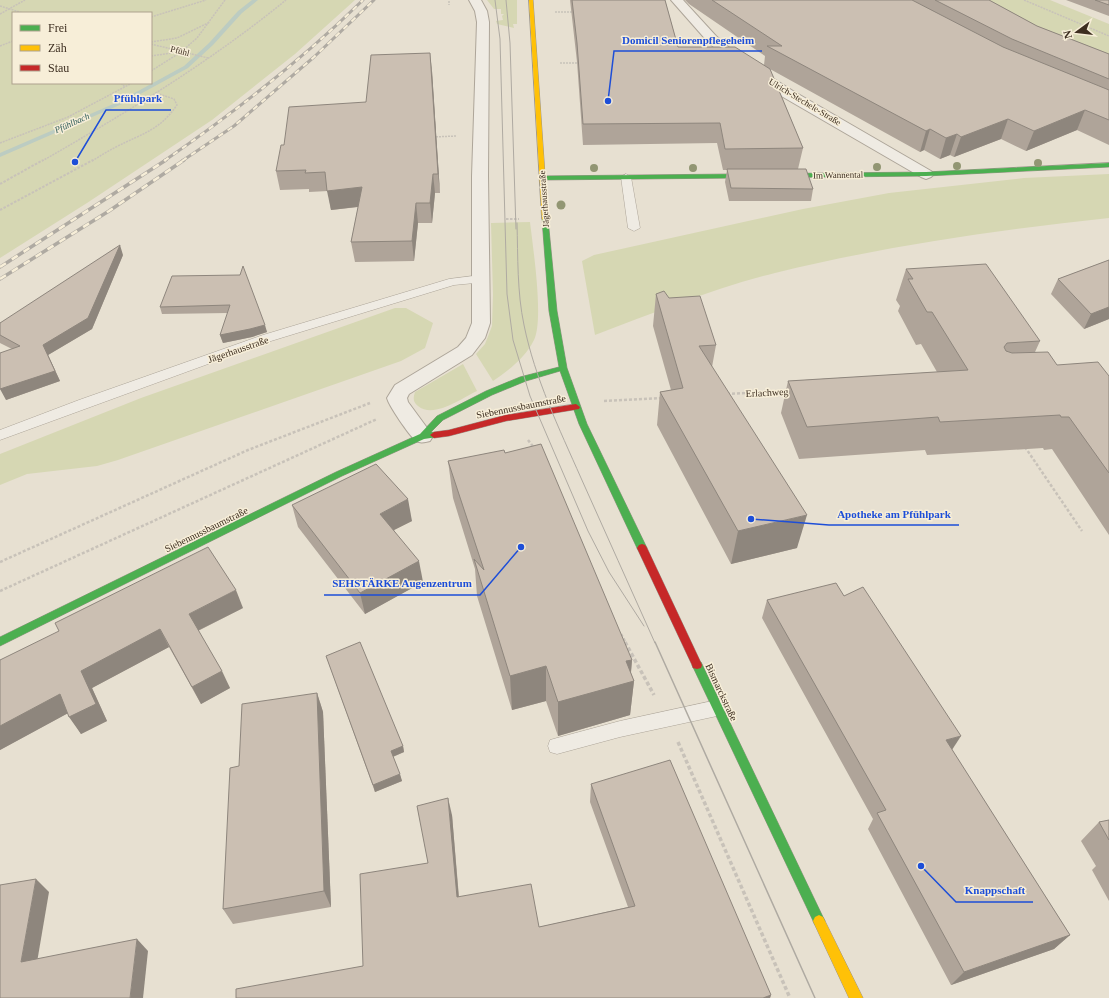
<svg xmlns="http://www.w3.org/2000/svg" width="1109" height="998" viewBox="0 0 1109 998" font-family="Georgia,serif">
<rect width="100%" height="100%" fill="#e7e0d1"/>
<!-- green -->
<g fill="#d6d7b3" fill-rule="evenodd">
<path d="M0,0H355L295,54L212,120L87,203L0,258ZM13,13H151V83H13Z"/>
<path d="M487,0H517V24H513L514,28L497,24L496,21L503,20L502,16L504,14H501V9H494Z"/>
<path d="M971,0H1050L1109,24V58Z"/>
<path d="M1109,174V218C997,230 885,246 775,273C714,288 654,313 595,335L582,261L594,255L803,209L889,193L1024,178Z"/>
<path d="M530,222C533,248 544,320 534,340C525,358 509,370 493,381L476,354L485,344L492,326L493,295L491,223Z"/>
<path d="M395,308H406L433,323L425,348L401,361L118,460L97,466L27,474L0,485V454L141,398Z"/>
<path d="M463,364L477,391C462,398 434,419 418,406C413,402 413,398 415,392Z"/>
</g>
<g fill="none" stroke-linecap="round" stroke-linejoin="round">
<!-- stream -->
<path fill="#bcccc2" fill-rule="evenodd" d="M252,0H258L242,13L213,45L188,68L122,104L0,157V153L118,102L184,66L209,43L238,11Z"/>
<defs>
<g id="lane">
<path d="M626,174L631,177L640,228L634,231L628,228L621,177Z"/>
<path d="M481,275L485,276L487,279L485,282L454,285L271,341L0,440V430L79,400L263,335L449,279Z"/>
<path d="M717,700L723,702L726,708L723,714L717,716L620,737L557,754L550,752L548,746L550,740L557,738L620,721Z"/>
</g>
<g id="street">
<path d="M469,0H481L487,11L489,22L488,176L490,323L485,338L472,355L409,394L407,398L408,402L433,436L430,441C425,442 420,444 415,440C409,435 389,406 387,398L395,385L458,347L466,338L472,323V176L477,22L475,11Z"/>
<path d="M671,0H683L716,36L741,58L793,91L931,171L934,174L931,177L926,179L921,177L783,97L733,64L708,42Z"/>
</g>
<g id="fast">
<path d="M1109,163V167L926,176L542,180L539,178L542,176L926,172Z"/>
<path d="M545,217L548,219L557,311L567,368L587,424L647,548L645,551H639L637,548L579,424L560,371L526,381L492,395L443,420L431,432L437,433L438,435L437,437L424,439L342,476L0,646V637L336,472L420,434L437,416L486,391L520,377L559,367L549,311L542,219Z"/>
<path d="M697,661L701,662L823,917L825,921L823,925L819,927L815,925L692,665L693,662Z"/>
</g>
<g id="slow">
<path d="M529,0H533L548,219L545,221L542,219Z"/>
<path d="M819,915L823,917L863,998H849L813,921L815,917Z"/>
</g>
<g id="jam">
<path d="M576,404L580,407L579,409L506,421L449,436L434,438L430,435L434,432L449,430L506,415Z"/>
<path d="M642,544L645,545L647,548L702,665L701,668L697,669L693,668L692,665L637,548L639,545Z"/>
</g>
</defs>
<!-- lane casing -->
<use href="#lane" stroke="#ada599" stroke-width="1"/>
<!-- street casing -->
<use href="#street" stroke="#ada599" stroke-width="2"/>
<!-- fast casing -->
<use href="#fast" stroke="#9c958a" stroke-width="1"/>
<!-- slow casing -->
<use href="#slow" stroke="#9c958a" stroke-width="1"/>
<!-- jam casing -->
<use href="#jam" stroke="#9c958a" stroke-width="1"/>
<!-- path-far3 -->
<g stroke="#c8c2b9" stroke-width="1.5" stroke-dasharray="2 1" stroke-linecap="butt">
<path d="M1024,0L1109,36"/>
<path d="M449,1V5"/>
<path d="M0,6L23,13"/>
<path d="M555,12H574"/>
<path d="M0,14L25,0"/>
<path d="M151,17L206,0"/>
<path d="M151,42L177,38L210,22"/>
<path d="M151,44L208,58"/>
<path d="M0,46L13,41"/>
<path d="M151,56L178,52"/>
<path d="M560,63H581"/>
<path d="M151,71L181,52L197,38L225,0"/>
<path d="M121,83L125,87"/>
<path d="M433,137L456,136"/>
<path d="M0,143L68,117L132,83"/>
<path d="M42,161C126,113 210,62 286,0"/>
<path d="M92,161C100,156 108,151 116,147C143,133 159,131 177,105L174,99L156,93"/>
</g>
<!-- path-far2 -->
<g stroke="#c8c2b9" stroke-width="2" stroke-dasharray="2.5 1.5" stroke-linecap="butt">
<path d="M0,184L43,160"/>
<path d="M0,210L93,160"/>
<path d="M506,219H519"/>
</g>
<!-- path-far1 -->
<g stroke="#c8c2b9" stroke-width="2.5" stroke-dasharray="3 2" stroke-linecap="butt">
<path d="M727,394L788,391"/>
<path d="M604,401L662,398"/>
<path d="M528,440L535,449"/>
<path d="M1025,447L1082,531"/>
<path d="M0,562L248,450L370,403"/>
<path d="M0,591L377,419"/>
<path d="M621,634L626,643"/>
</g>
<!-- path -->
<g stroke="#c8c2b9" stroke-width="3.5" stroke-dasharray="4 2.5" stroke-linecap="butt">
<path d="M625,642L654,695"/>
<path d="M678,742L790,998"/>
</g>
<!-- lane -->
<use href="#lane" fill="#efebe3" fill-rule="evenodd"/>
<!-- street -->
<use href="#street" fill="#efebe3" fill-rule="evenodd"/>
<!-- fast -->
<use href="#fast" fill="#4caf50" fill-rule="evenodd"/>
<!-- slow -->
<use href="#slow" fill="#ffc107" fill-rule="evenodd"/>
<!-- jam -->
<use href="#jam" fill="#c62828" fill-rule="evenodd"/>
<!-- tram-far1 -->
<g stroke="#afaaa2" stroke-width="1">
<path d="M495,0L500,39L507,294L513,340L530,396L588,531L609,572L644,626"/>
<path d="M506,0L510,43L516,229"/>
<path d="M517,223C518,257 517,292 524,325C535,379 559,428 581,478C606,533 630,588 655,643"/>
</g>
<!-- tram -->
<path stroke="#afaaa2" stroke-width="1.5" d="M655,642L815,998"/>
<defs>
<g id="rail-far1">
<path d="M164,161C235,112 302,60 363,0"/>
<path d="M182,161L234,126L314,57L374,0"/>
</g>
<g id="rail">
<path d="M0,267L166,160"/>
<path d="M0,279L109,211L184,160"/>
</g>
</defs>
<!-- rail-far1 casing -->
<use href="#rail-far1" stroke="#afaaa2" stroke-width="3"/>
<!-- rail casing -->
<use href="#rail" stroke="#afaaa2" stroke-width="3.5"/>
<!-- rail-far1 -->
<use href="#rail-far1" stroke="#f7eed8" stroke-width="2" stroke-dasharray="5.5" stroke-linecap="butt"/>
<!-- rail -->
<use href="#rail" stroke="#f7eed8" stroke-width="2.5" stroke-dasharray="7" stroke-linecap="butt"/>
</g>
<!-- trees -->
<g fill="#929673">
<circle cx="1038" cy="163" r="4"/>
<circle cx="957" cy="166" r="4"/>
<circle cx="877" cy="167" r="4"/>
<circle cx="594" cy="168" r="4"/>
<circle cx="693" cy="168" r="4"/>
<circle cx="561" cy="205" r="4.5"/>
</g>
<!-- wall -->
<g fill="#afa499">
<path d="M570,0H665L678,47L764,65L765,56L689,4L685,0H989L1037,26L1109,54V145L1077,130L1026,151L1001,139L954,157L950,155L940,159L924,150L920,152L770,69L803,148L798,169L813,189L811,201H729L725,182L727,170H723L717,143L583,145L577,62Z"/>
<path d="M1066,0H1109V16Z"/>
<path d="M432,71L440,193H435L432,223H418L414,261L355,262L351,242L358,207L331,210L328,191L309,192V189L280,190L276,171L284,145L366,102Z"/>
<path d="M123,255L92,329L48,355L60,381L6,400L12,349L0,343V323Z"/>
<path d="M1109,260V319L1084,329L1051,294L1058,279Z"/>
<path d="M906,269L1040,341L1035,352L1057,365L1109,376V535L1052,449L1044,450L1043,448L927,455L925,450L799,459L781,413L788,381L937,372L921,344L916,345L898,311L900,306L896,300Z"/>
<path d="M240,275L267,332L252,337L223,343L220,335L228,313L162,314L160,307Z"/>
<path d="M656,294L669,298L716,345L712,367L797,548L731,564L657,425L660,392L671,390L653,326Z"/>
<path d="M505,453L632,660L631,673L634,681L630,715L558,736L546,701L512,710L477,596L475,569L453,498L448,461Z"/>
<path d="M292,505L412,521L394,530L423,582L365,614L298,527Z"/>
<path d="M844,596L952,750L1070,935L1054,949L951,985L868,829L873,819L762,618L767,600Z"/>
<path d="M243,608L198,631L230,688L201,704L169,647L92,688L107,721L81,734L68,713L0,750V660Z"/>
<path d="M326,656L403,746L404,752L393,757L402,781L375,792Z"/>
<path d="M317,693L323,712L331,907L233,924L223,909L239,766Z"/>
<path d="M591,784L771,995L770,998H236L363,966L428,863L452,815L459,897L539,927L628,907L590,802Z"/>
<path d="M1109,820V901L1092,870L1096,866L1081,841L1099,822Z"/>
</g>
<!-- shaded-wall -->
<g fill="#8e867d">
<path d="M430,53L432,71L440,193L438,174Z"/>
<path d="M1085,110L1077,130L1026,151L1034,131Z"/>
<path d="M1008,119L1001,139L954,157L961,137Z"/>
<path d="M930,129L924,150L920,152L926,131Z"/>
<path d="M957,134L950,155L940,159L946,138Z"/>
<path d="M433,174L435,193L432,223L430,203Z"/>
<path d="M362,187L365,206L331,210L327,191Z"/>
<path d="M416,203L418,223L414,261L412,241Z"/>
<path d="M120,245L123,255L92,329L48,355L60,381L6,400L0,389Z"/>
<path d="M1109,307V319L1084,329L1091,314Z"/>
<path d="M265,325L267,332L252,337L223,343L220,335Z"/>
<path d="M408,499L412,521L384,535L380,514Z"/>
<path d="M807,515L797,548L731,564L738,531Z"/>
<path d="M419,561L423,582L365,614L360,593Z"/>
<path d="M236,590L243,608L197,631L189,614Z"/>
<path d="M160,629L169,647L92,688L107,721L81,734L69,717L81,671Z"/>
<path d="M632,660L630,682L634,681L630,715L558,736V702L626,661Z"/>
<path d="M546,666V701L512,710L510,676Z"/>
<path d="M222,671L230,688L201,704L192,687Z"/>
<path d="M317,693L323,712L331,907L324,891Z"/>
<path d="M60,694L72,711L0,750V726Z"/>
<path d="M961,736L950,753L946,740Z"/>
<path d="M403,746L404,752L392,757L391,751Z"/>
<path d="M400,774L402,781L375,792L373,785Z"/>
<path d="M448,798L452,815L460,913L457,897Z"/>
<path d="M36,879L49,892L35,974L21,962Z"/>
<path d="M1070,935L1054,949L951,985L964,972Z"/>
<path d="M137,939L148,951L143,998H130Z"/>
<path d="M771,995L770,998H763Z"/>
</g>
<!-- building -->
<g fill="#cbbfb2" stroke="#8e867d">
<path d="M572,0H665L678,47H735L770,69L803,148L725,149L720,123L583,124L577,43Z"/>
<path d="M712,0H912L1003,47L1109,90V120L1085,110L1034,131L1008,119L961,137L957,134L946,138L930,129L926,131L767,46H782Z"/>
<path d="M935,0H989L1037,26L1109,54V79L1012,39Z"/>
<path d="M1095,0H1109V5Z"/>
<path d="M430,53L438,174H433L430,203H416L412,241L351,242L362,187L327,191L325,172L305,173L306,170L276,171L281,145H284L289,107L366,102L371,55Z"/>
<path d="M727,169H806L813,189L731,188Z"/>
<path d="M120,245L88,318L43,345L55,371L0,389V353L20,346L0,335V323Z"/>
<path d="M1109,260V307L1091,314L1058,279Z"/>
<path d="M986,264L1040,341L1007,343L1004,347L1006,351L1012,353L1048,352L1057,365L1098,362L1109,376V473L1069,417H1061L1060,415L940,422L938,417L807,427L788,381L968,370L932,312H927L908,279H913L906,269Z"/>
<path d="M243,266L265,325L250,329L220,335L230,305L160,307L172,276L240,275Z"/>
<path d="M664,291L669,298L700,296L716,345L699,346L807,515L738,531L660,392L683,388L656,294Z"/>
<path d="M541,444L632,660L626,661L634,681L558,702L546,666L510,676L474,559L484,570L448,461L504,450L505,453Z"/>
<path d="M376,464L408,499L380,514L419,561L360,593L292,505Z"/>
<path d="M208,547L236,590L189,614L222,671L192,687L160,629L81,671L96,704L69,717L60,694L0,726V660L59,631L55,623Z"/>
<path d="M836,583L844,596L863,587L961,736L946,740L1070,935L964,972L877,813L886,810L767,600Z"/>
<path d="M360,642L403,746L391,751L400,774L373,785L326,656Z"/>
<path d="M317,693L324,891L223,909L230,768L239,766L242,704Z"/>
<path d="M670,760L771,995L763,998H236V989L363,966L360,874L428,863L417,806L448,798L457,897L531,884L539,927L635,906L591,784Z"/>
<path d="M1109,820V840L1099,822Z"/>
<path d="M36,879L21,962L137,939L130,998H0V885Z"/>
</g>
<g text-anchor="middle" stroke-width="3" stroke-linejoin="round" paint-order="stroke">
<!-- far-street labels -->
<g font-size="9" fill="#3d2e20" stroke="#f7eed8">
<text transform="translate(180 51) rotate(14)" y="3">Pfühl</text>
<text transform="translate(805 102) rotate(31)" y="3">Ulrich-Stechele-Straße</text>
<text transform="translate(838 175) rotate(-1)" y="3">Im Wannental</text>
<text transform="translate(544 199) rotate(-94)" y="3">Jägerhausstraße</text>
</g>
<!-- far-water labels -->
<g font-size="9" font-style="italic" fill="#2f5d5a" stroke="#f7eed8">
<text transform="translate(72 123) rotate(-24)" y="3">Pfühlbach</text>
</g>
<!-- street labels -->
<g font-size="10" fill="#3d2e20" stroke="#f7eed8">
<text transform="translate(238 349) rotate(-19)" y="4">Jägerhausstraße</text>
<text transform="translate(767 392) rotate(-3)" y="4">Erlachweg</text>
<text transform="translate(521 406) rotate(-11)" y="4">Siebennussbaumstraße</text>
<text transform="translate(206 529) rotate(-26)" y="4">Siebennussbaumstraße</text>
<text transform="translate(722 692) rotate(65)" y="4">Bismarckstraße</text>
</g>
</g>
<!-- callouts -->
<path fill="none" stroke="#1d4ed8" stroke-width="1.5" d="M608 101L614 51H762M75 162L106 110H171M751 519L829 525H959M521 547L480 595H324M921 866L956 902H1033"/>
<g fill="#1d4ed8" stroke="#f7eed8" stroke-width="1.5">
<circle cx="608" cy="101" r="4"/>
<circle cx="75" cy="162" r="4"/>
<circle cx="751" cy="519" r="4"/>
<circle cx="521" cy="547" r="4"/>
<circle cx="921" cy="866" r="4"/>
</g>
<g font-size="11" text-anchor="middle" font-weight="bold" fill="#1d4ed8" stroke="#f7eed8" stroke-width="3" stroke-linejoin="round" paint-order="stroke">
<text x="688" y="44">Domicil Seniorenpflegeheim</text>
<text x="138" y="102">Pfühlpark</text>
<text x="894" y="518">Apotheke am Pfühlpark</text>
<text x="402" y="587">SEHSTÄRKE Augenzentrum</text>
<text x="995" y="894">Knappschaft</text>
</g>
<!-- legend -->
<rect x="12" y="12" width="140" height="72" fill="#f7eed8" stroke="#ada18e"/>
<rect x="20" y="25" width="20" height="6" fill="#4caf50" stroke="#ada18e"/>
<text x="48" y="32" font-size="12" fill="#3d2e20">Frei</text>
<rect x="20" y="45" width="20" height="6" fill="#ffc107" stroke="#ada18e"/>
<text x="48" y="52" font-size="12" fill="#3d2e20">Zäh</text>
<rect x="20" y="65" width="20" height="6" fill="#c62828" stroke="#ada18e"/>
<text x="48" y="72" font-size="12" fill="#3d2e20">Stau</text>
<!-- north arrow -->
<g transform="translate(1077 32) rotate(255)" stroke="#f7eed8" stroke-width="3" paint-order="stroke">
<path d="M0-3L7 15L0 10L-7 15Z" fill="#3d2e20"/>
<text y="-6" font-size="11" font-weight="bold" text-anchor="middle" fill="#3d2e20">N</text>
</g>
</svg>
